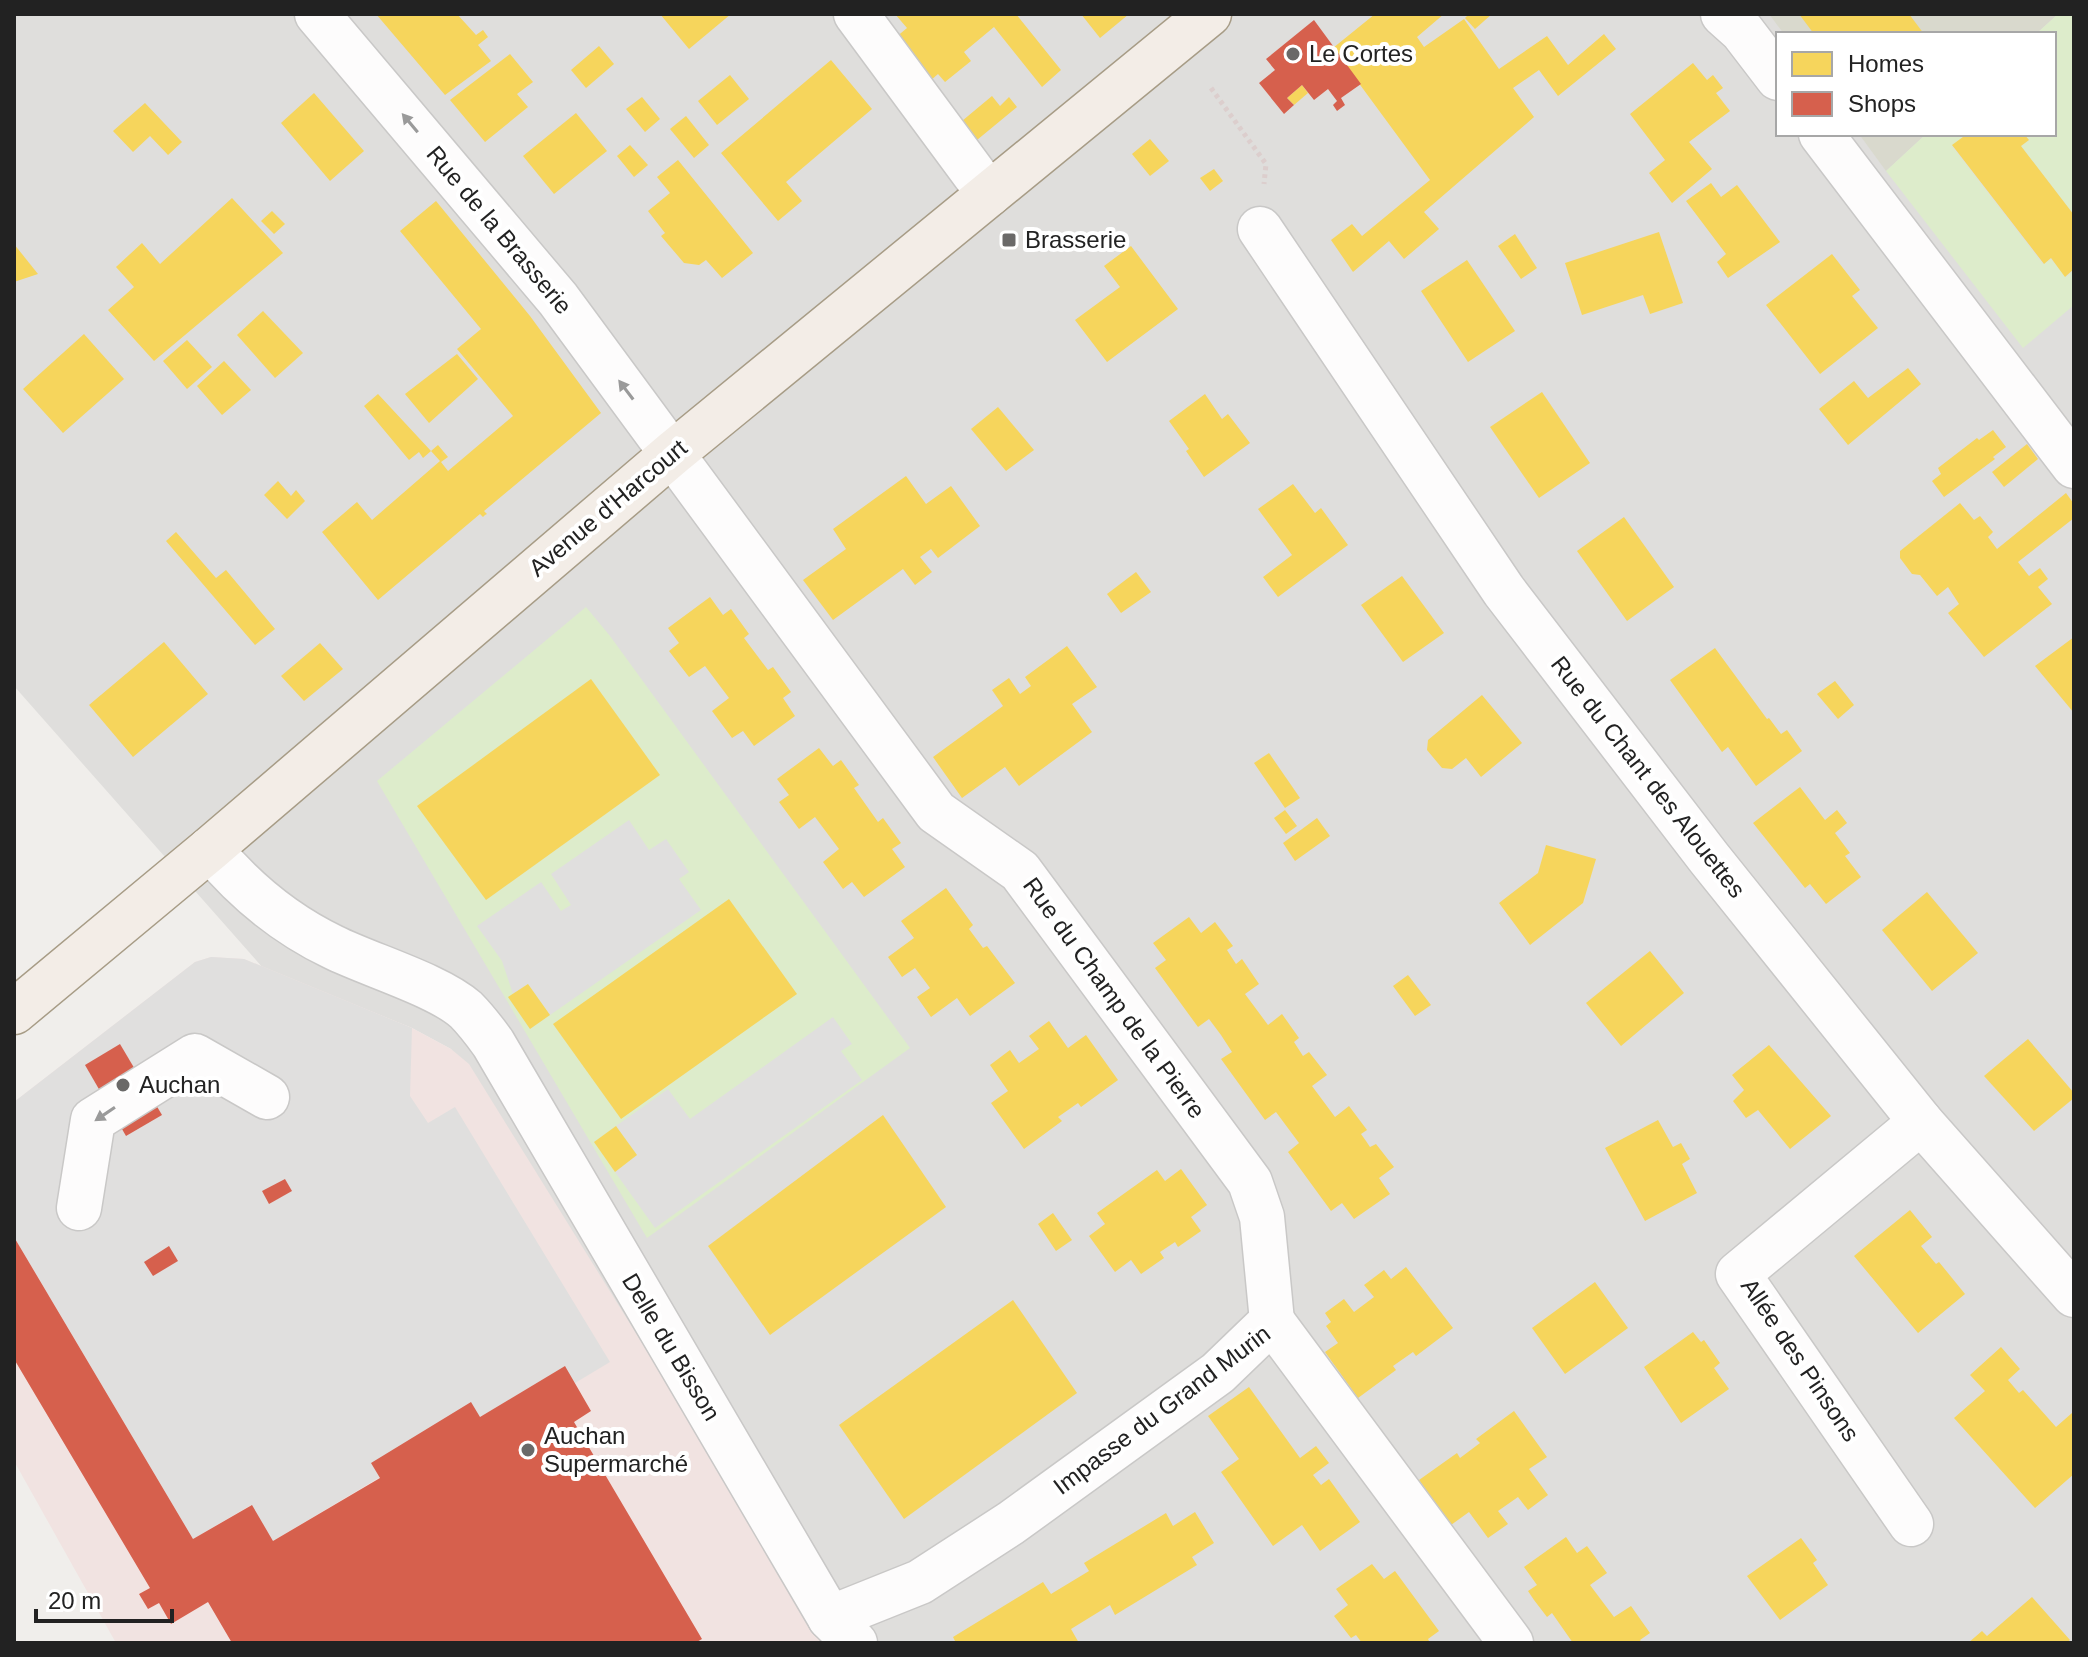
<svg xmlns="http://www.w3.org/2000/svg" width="2088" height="1657" viewBox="0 0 2088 1657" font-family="Helvetica,sans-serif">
<rect width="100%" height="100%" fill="#f0eeeb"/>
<!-- residential -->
<path fill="#dfdedc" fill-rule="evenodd" d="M14,14H2074V1643H828L451,1049L412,1028L263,968L14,686ZM1778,34H2054V134H1778Z"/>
<!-- commercial -->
<path fill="#f1e3e1" d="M211,957L244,959L412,1028L451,1049L469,1064L828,1643H116L14,1461V1102L195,962Z"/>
<!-- construction -->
<g fill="#d9d9cd">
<path d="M1769,14H2058L2036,34H1784Z"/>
<path d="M1859,134H1926L1886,171Z"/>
</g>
<!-- grass -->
<g fill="#ddeccb">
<path d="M2058,14H2074V215L2021,146L2029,140L2024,134H2054V34H2036Z"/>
<path d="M1926,134H1967L1952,146L2043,264L2051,259L2066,277L2074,270V305L2023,348L1886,171Z"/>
<path d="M586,607L610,636L910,1048L647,1238L377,781Z"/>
</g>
<!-- parking -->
<g fill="#e0dfde">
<path d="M629,820L649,850L666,839L689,872L679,879L701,910L550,1015L528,984L513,994L502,961L477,926L541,882L561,911L571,905L551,874Z"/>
<path d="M211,957L244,959L412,1028L410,1096L428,1123L455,1107L610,1362L575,1383L564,1367L273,1541L251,1505L193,1539L14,1237V1102L195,962Z"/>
<path d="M833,1017L852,1044L841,1051L862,1080L655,1228L615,1172L637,1155L616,1126L668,1089L690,1119Z"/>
</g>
<!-- homes -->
<g fill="#f6d55c">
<path d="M376,14H457L476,35L483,30L488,37L478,45L491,61L445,95Z"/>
<path d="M660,14H731L689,49Z"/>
<path d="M895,14H1016L1061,70L1042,87L994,27L964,52L971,61L945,82L938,74L930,81L895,38L907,28Z"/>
<path d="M1081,14H1129L1100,38Z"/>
<path d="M1375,14H1444L1417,37L1424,47L1464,19L1499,69L1547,36L1568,65L1604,34L1616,49L1558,96L1539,70L1513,88L1534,117L1424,212L1439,229L1404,259L1389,241L1353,272L1331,240L1352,224L1362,236L1430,180L1333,48Z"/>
<path d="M1469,14H1492L1475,29L1465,18Z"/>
<path d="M1799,14H1909L1924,34H1814Z"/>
<path d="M599,46L614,64L586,88L571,70Z"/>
<path d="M510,54L533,82L517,94L528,107L485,142L450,100Z"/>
<path d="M831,60L872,109L786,182L802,201L778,221L721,153Z"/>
<path d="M1693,63L1707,80L1713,75L1723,88L1716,93L1730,111L1689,142L1712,169L1672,203L1649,173L1665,160L1630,114Z"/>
<path d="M730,75L749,99L717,125L698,101Z"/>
<path d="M1302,85L1308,93L1294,105L1287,98Z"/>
<path d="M314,93L364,151L330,181L281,123Z"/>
<path d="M992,96L1000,106L1009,97L1017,107L977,140L962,121Z"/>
<path d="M642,97L660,119L645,132L626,109Z"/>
<path d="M145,103L182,142L168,155L150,136L133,152L113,131Z"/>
<path d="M576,113L607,151L554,194L523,156Z"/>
<path d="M686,116L709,145L694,158L670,129Z"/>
<path d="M1967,134H2024L2029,140L2021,146L2074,215V269L2065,277L2051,258L2044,264L1952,145Z"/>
<path d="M1150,139L1169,161L1150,176L1132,154Z"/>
<path d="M630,145L648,165L634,177L617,156Z"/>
<path d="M678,160L753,253L722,278L706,260L699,265L684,263L661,236L665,233L648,211L670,193L657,177Z"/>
<path d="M1214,169L1223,181L1210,191L1200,178Z"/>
<path d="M1711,183L1721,197L1737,185L1780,242L1728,278L1717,262L1726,254L1686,201Z"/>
<path d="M232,198L283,253L154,361L108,310L134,287L116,267L142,243L160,264Z"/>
<path d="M436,201L530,316L601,413L484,511L487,514L485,515L483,517L480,514L378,600L322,532L357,502L372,520L440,461L431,451L438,445L448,457L441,462L448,471L513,416L457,349L481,329L400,231Z"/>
<path d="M272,211L285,224L274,234L261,221Z"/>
<path d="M1659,232L1683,303L1650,314L1643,295L1582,315L1565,263Z"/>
<path d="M1515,234L1537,268L1521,279L1498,246Z"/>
<path d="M14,244L38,274L14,282Z"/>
<path d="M1131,246L1178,309L1107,362L1075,320L1120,287L1104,266Z"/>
<path d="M1832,254L1860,290L1852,296L1878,328L1820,374L1766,305Z"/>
<path d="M1467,260L1515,331L1468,362L1421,291Z"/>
<path d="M263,311L303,353L275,378L237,335Z"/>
<path d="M84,334L124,379L63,433L23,389Z"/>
<path d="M187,340L212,367L187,389L163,361Z"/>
<path d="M457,354L478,379L429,423L405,394Z"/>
<path d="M224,361L251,390L222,415L197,386Z"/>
<path d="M1908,368L1921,384L1848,445L1819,409L1854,381L1868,398Z"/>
<path d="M1542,392L1590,463L1539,498L1490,427Z"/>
<path d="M378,394L431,451L423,458L419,452L409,460L364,406Z"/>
<path d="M1205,394L1222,419L1228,414L1250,443L1204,477L1186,451L1189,449L1169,421Z"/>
<path d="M998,407L1034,450L1006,471L971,429Z"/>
<path d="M1993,430L2006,447L1993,457L1995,459L1944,497L1932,481L1941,474L1938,468L1977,438L1979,440Z"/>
<path d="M2027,444L2038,459L2004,487L1992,472Z"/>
<path d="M906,476L926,504L951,486L980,526L938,558L931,549L920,557L932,572L915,585L903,569L833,620L803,580L846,549L833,529Z"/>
<path d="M278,481L291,496L296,490L305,501L287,519L264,495Z"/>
<path d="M1293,484L1315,513L1321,508L1348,545L1278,597L1263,577L1292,555L1258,509Z"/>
<path d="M2066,493L2074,504V518L2018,562L2029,576L2040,568L2048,579L2038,587L2052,604L1984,657L1948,613L1959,604L1948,587L1937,596L1920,575L1912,574L1900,558V551L1960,503L1974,520L1980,516L1993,532L1988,537L1997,549Z"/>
<path d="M1624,517L1674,587L1627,621L1577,551Z"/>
<path d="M176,532L216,578L226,570L275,629L255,645L166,541Z"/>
<path d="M1136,572L1151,592L1121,613L1107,594Z"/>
<path d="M1402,576L1444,633L1403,662L1361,605Z"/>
<path d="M710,597L723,615L731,609L749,634L744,638L768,670L773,667L791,692L783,698L795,716L754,746L743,731L732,738L712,711L729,698L705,666L689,677L669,651L679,643L668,628Z"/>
<path d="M2074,637V713L2035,666Z"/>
<path d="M164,642L208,694L133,757L89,705Z"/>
<path d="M320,643L343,669L304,701L281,676Z"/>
<path d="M1067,646L1097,687L1072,704L1092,732L1019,786L1005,767L962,798L933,757L1003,706L992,690L1009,678L1020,694L1031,686L1025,677Z"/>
<path d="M1715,648L1767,719L1769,718L1781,734L1787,730L1802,751L1756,786L1728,747L1722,752L1670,680Z"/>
<path d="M591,679L660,775L486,900L417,806Z"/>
<path d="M1835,681L1854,705L1838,719L1817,694Z"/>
<path d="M1482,695L1522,743L1481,777L1466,758L1452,769L1442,768L1427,750L1428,740Z"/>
<path d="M819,748L833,766L841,760L859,785L854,788L878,822L883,818L901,843L892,849L905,867L864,897L852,882L843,889L823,862L839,849L815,817L799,829L779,802L789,795L777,779Z"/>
<path d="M1269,753L1300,798L1285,808L1254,763Z"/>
<path d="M1800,787L1825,820L1837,810L1847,823L1835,833L1850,853L1845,856L1861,877L1826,904L1810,884L1805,888L1753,823Z"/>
<path d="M1285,810L1297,826L1286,834L1274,818Z"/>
<path d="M1317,818L1330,836L1295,861L1283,843Z"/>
<path d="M1546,845L1596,859L1583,903L1530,945L1499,903L1538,873Z"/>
<path d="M946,888L973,925L969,929L983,948L987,946L1015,983L970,1016L957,998L931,1017L917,997L930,988L915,968L902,977L888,957L914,938L901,921Z"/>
<path d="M1927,892L1978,953L1932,991L1882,930Z"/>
<path d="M729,899L797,994L621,1119L553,1024Z"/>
<path d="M1189,917L1201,933L1215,922L1233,946L1227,950L1236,964L1242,959L1259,984L1245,994L1268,1025L1282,1014L1299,1038L1294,1042L1303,1056L1309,1052L1327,1075L1312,1086L1335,1117L1349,1106L1367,1130L1361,1134L1366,1141L1370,1147L1376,1144L1394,1167L1379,1178L1390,1194L1354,1219L1342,1203L1331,1211L1288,1152L1299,1143L1276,1112L1265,1120L1221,1059L1232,1052L1221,1035L1209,1019L1198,1027L1155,968L1166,960L1153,943Z"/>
<path d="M1650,951L1684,993L1621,1046L1586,1003Z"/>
<path d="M1408,975L1431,1005L1415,1016L1393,986Z"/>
<path d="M528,984L550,1015L530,1029L508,997Z"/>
<path d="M1049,1021L1068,1048L1086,1035L1118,1080L1081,1107L1078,1103L1058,1117L1062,1121L1024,1149L991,1103L1008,1091L990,1065L1010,1050L1019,1063L1039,1049L1029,1036Z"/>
<path d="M2028,1039L2074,1093V1098L2034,1131L1984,1076Z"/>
<path d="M1769,1045L1831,1116L1790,1149L1758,1110L1746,1118L1733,1101L1744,1090L1732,1075Z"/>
<path d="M883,1115L946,1207L770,1335L708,1246Z"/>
<path d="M1658,1120L1673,1147L1681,1143L1690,1159L1682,1164L1697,1193L1645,1221L1605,1148Z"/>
<path d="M616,1126L637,1155L615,1172L594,1142Z"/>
<path d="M1181,1169L1207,1205L1191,1217L1201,1231L1178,1247L1175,1242L1160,1252L1164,1258L1141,1274L1131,1260L1115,1272L1089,1236L1105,1224L1097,1213L1157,1170L1165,1181Z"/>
<path d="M1910,1210L1932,1237L1921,1246L1936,1264L1939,1262L1965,1294L1918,1333L1854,1256Z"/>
<path d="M1053,1213L1072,1240L1056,1251L1038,1224Z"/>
<path d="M1406,1267L1453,1328L1416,1356L1413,1352L1393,1366L1396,1370L1358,1398L1325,1352L1338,1343L1326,1326L1331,1322L1325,1313L1344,1299L1354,1312L1374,1297L1364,1285L1384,1270L1391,1279Z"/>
<path d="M1595,1282L1628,1328L1565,1374L1532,1328Z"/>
<path d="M1013,1300L1077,1393L904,1519L839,1425Z"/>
<path d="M1693,1332L1701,1342L1704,1340L1720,1363L1714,1368L1729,1389L1681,1423L1644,1367Z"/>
<path d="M2001,1347L2020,1369L2008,1380L2019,1393L2023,1390L2056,1427L2072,1413L2074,1415V1474L2035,1508L1954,1418L1985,1391L1970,1375Z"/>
<path d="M1249,1387L1300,1458L1316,1446L1329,1463L1313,1475L1321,1485L1329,1479L1360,1522L1320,1551L1302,1525L1273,1546L1221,1472L1239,1459L1208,1416Z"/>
<path d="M1514,1411L1547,1457L1529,1469L1548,1495L1528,1510L1518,1497L1498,1511L1508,1524L1488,1538L1469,1512L1451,1525L1419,1480L1457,1453L1460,1458L1480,1443L1476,1439Z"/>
<path d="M1195,1512L1214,1543L1192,1557L1197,1565L1115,1615L1110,1605L1071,1629L1079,1643H956L953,1637L1043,1582L1051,1594L1089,1571L1084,1563L1166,1513L1173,1526Z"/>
<path d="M1566,1537L1577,1553L1587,1546L1607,1573L1590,1585L1614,1617L1631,1606L1650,1633L1640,1640L1642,1643H1573L1552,1613L1547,1617L1534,1600L1528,1591L1537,1585L1524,1567Z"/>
<path d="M1801,1538L1817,1560L1813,1563L1828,1585L1780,1620L1747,1576Z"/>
<path d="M1372,1564L1384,1579L1395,1571L1439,1631L1428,1639L1430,1643H1362L1356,1635L1351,1638L1334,1616L1348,1605L1336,1589Z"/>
<path d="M2032,1597L2070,1640L2066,1643H1968L1982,1631L1987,1636Z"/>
</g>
<!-- shops -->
<g fill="#d6604d">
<path d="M1314,20L1361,84L1341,98L1345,105L1337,111L1333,105L1337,101L1328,89L1314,100L1302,85L1287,98L1294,105L1284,114L1259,83L1275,70L1266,59Z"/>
<path d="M120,1044L162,1115L126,1136L85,1065Z"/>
<path d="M285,1179L292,1191L269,1204L262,1191Z"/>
<path d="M14,1237L193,1539L252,1505L273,1541L380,1478L371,1463L471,1402L480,1417L565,1366L591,1411L574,1422L702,1639L695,1643H232L208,1602L171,1624L159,1603L148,1609L139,1594L150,1588L14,1359Z"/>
<path d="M169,1246L178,1261L153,1276L144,1262Z"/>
</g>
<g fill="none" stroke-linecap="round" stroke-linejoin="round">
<defs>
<g id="minor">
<path d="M317,14L558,299L936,812L1020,871L1250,1182L1262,1217L1272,1321"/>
<path d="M856,14L989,194"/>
<path d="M1723,14L1742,31L1778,78"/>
<path d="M1821,134L2074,466"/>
<path d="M1260,229L1504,591L1709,858L1921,1122L2074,1295"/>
<path d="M210,849C244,890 285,924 333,947C369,965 438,985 466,1010C476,1020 485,1032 493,1043L830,1618L855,1643"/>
<path d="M79,1208L93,1120L195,1056L267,1097"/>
<path d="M1911,1524L1738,1274L1921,1122"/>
<path d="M830,1618L920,1582L1011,1523L1218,1373L1272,1321L1511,1643"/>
</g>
<path id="major" d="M14,1012L210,849L673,453L1209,14"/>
</defs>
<!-- minor casing -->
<use href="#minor" stroke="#c9c8c7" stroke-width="47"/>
<!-- major casing -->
<use href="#major" stroke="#a79c86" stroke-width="47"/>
<!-- path -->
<path stroke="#dccecd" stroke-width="5" stroke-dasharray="4 4" stroke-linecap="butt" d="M1211,88L1266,164L1264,184"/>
<!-- minor -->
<use href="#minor" stroke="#fdfcfc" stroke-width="44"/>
<!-- major -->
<use href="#major" stroke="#f3ede7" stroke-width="44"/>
</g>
<!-- one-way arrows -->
<defs><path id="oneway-solid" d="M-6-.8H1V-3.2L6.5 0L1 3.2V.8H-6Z" transform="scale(2)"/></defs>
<g fill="#9a9a9a">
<use href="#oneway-solid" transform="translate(410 123) rotate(-130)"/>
<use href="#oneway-solid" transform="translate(626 390) rotate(-127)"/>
<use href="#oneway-solid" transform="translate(105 1114) rotate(146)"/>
</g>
<!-- markers -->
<g fill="#6a6968" stroke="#fff" stroke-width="3">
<circle cx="1293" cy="54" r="8"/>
<rect x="1001" y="232" width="16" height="16" rx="4"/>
<circle cx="123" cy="1085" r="8"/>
<circle cx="528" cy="1450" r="8"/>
</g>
<g text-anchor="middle" stroke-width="8" stroke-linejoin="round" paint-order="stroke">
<!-- poi labels -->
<g font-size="24" fill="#222" stroke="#fff" text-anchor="start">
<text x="1309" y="62">Le Cortes</text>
<text x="1025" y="248">Brasserie</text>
<text x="139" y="1093">Auchan</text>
<text x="544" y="1444">Auchan<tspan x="544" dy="28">Supermarché</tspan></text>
</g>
<!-- street labels -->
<g font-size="24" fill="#222" stroke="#fff">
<text transform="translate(499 230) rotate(50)" y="8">Rue de la Brasserie</text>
<text transform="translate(608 508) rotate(-40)" y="8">Avenue d'Harcourt</text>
<text transform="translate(1648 777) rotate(52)" y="8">Rue du Chant des Alouettes</text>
<text transform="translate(1114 998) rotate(54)" y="8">Rue du Champ de la Pierre</text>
<text transform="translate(671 1347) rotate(59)" y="8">Delle du Bisson</text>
<text transform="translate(1800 1360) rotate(56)" y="8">Allée des Pinsons</text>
<text transform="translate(1162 1410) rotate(-37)" y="8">Impasse du Grand Murin</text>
</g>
</g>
<!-- border -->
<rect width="2088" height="1657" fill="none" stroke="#222222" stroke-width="32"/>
<!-- legend -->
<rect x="1776" y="32" width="280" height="104" fill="#ffffff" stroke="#a7a7a7" stroke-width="2"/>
<rect x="1792" y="52" width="40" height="24" fill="#f6d55c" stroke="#a7a7a7" stroke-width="2"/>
<text x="1848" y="72" font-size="24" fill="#222222">Homes</text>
<rect x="1792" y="92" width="40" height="24" fill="#d6604d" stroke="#a7a7a7" stroke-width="2"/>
<text x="1848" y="112" font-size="24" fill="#222222">Shops</text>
<!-- scale -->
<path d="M36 1609v12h136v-12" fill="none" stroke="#222222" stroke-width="4"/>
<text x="48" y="1609" font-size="24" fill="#222222" stroke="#ffffff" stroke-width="6" paint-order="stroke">20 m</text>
</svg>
